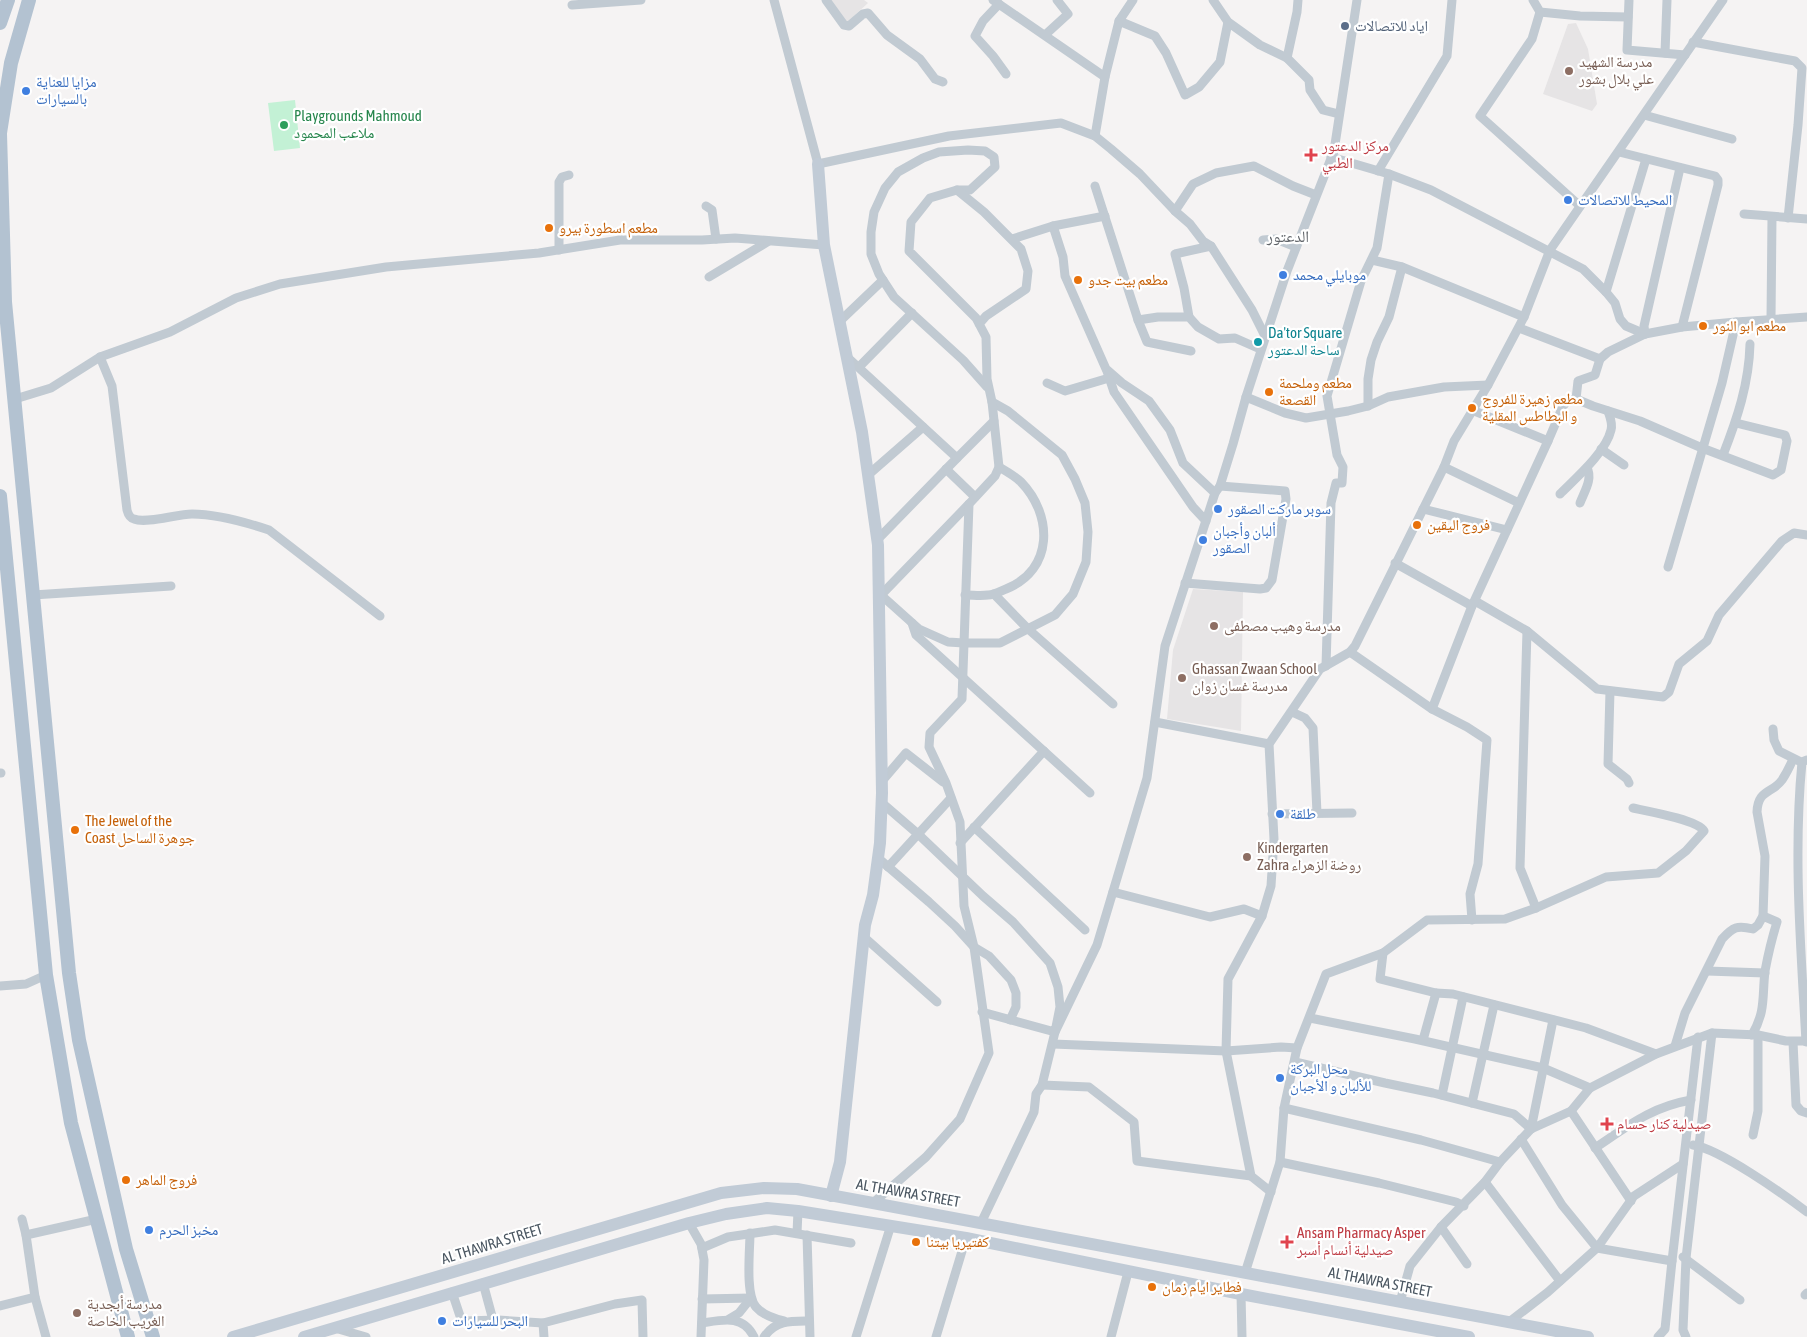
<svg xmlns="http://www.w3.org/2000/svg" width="1807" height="1337" viewBox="0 0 1807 1337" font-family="'Asap Condensed','Noto Naskh Arabic',sans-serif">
<rect width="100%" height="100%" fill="#f5f3f3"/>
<!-- education -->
<g fill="#e6e4e5">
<path d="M829,0H864L868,3L846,23Z"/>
<path d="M1576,23L1588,49L1597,104L1592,111L1543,94L1568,24Z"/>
<path d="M1193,589L1243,592L1241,731L1167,719L1173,650Z"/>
</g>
<!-- grass -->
<path fill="#c3f1d5" d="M295,100L300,148L274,151L268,103Z"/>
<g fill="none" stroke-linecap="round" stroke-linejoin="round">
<!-- street -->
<g stroke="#c1cad2" stroke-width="9">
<path d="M774,0L818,164L949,136L1061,123L1095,136L1111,149L1140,174L1175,211L1190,224L1203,241L1211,246L1252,310L1265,336"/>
<path d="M826,0L844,25L849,26L863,14L868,13L887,35L920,59L935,79L943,82"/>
<path d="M993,0L1105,77"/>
<path d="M1213,0L1228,22L1260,45L1287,58L1309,80L1310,90L1323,110L1339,114"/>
<path d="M1533,0L1540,12L1580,16L1628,17"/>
<path d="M1629,0L1627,50L1685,55"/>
<path d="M999,4L983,21L975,36L993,56L1006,74"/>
<path d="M572,5L641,0"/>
<path d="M1540,12L1532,39L1480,116L1580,206"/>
<path d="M1119,21L1155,36L1166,53L1185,95L1199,87L1220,62L1228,22"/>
<path d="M1045,35L1068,14L1057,0"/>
<path d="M1693,42L1795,61L1802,68L1798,125L1788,218"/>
<path d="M1665,53L1667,0"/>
<path d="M1287,58L1297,12L1298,0"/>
<path d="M1644,115L1732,139"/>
<path d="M1095,136L1105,77L1119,21L1133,0"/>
<path d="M1619,152L1715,176L1718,180V185L1682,327"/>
<path d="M1331,157L1389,174L1431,190L1583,269L1606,292L1615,303L1620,319L1626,326L1645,334"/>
<path d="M1378,171L1447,56L1452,0"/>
<path d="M1095,186L1138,320L1147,342L1191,351"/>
<path d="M957,190H970L995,167L994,157L985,151L968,150L939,152L923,158L898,172L885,188L874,212L871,232V254L879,274L894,297L963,360L987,387"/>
<path d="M706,206L712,210L716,239"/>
<path d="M1175,211L1193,184L1216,173L1254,166L1293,186L1316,195"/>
<path d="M1744,214L1807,219"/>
<path d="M1053,226L1063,257L1065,276L1106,369L1122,383L1149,401L1170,430L1183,463L1215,493"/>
<path d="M1012,239L1053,226L1105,216"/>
<path d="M1263,240L1276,239L1296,247"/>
<path d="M559,250V182L562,177L569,175"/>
<path d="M1372,260L1402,267L1524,317"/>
<path d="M709,277L769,241"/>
<path d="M1606,292L1646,159"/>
<path d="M1189,317L1184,288L1175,254L1211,246"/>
<path d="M1771,319L1772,217"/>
<path d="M1138,320L1158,317H1189L1198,327L1219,339L1235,338L1260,349"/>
<path d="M839,322L883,280"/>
<path d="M1519,328L1600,359L1608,352L1645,334L1682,327L1736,322L1807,317"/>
<path d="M1645,334L1644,326L1680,168"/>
<path d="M846,356L957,458L877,540"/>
<path d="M100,357L112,386L127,510C128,514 130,518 134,519C146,524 177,514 192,514C218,514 245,522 269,530L380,616"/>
<path d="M859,367L912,313"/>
<path d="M1107,371L1114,392L1193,507L1206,521"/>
<path d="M1047,383L1065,391L1109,378"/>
<path d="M1246,397L1285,413L1306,418L1348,411L1368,406L1388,397L1444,387L1488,385"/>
<path d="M15,399L51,388L100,357L170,332L236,298L280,284L386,267L539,253L620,240H702L735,238L824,245"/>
<path d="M1576,399L1578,381L1595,375L1600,359"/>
<path d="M1368,406V379L1371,360L1377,342L1389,317L1402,267"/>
<path d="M1472,410L1548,441"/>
<path d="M1601,449L1624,465"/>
<path d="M1723,455C1737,419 1749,384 1750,344"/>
<path d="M957,458L994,421"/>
<path d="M1444,467L1519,503"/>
<path d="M946,469L975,497"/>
<path d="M868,475L923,427"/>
<path d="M1560,494C1576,478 1606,452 1611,430C1613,424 1610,417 1608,411"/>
<path d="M1580,503C1584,492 1593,479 1587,468"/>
<path d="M1423,509L1507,530"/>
<path d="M1395,563L1472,606"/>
<path d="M1668,567L1722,383L1736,322"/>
<path d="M1185,583L1260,589L1266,588L1272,580L1286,499L1285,491L1220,486"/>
<path d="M880,591L881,595L919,629L948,642L964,643H1000L1055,615L1073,594L1086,562L1088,532L1085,503L1075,479L1062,455L1008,411L992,402"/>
<path d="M994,594L1027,628L1113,704"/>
<path d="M33,595L171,586"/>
<path d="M881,595L969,504"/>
<path d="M965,595C973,595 981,596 988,595C994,595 1001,591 1006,589C1054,570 1053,515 1021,482C1015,476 1006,471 999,467"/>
<path d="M1475,601L1527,631L1597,689L1663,697L1669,692L1679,664L1707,641L1719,615L1782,541L1794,533L1807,535"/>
<path d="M912,623L916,635L1090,793"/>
<path d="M1527,631L1520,868L1536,908"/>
<path d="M1350,652L1432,709L1467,727L1487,740L1478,864L1470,894L1472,920"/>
<path d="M1326,666L1331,503L1336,483H1342L1343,467L1337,455L1327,396L1361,281L1377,248L1389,174"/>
<path d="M1610,691L1608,764L1627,779L1629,783"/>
<path d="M1432,709L1472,606L1548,441L1563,406L1568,400L1576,399L1593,406L1640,421L1702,448L1773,475L1781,470L1787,441L1785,435L1736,423"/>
<path d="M1292,712L1305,718L1313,728L1317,813"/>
<path d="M1155,722L1269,744"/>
<path d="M1773,729L1774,740L1779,751L1799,761"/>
<path d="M0,773H1"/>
<path d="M882,781L906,753L943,782"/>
<path d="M882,803L918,834L983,896L1013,922L1050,963L1058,987L1060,1007L1055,1032L982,1012"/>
<path d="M1272,814L1352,813"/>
<path d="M974,827L1085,930"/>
<path d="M960,843L1044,751"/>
<path d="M878,858L929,902L955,926L974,947L989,956L1011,980L1016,993V1007L1010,1020"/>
<path d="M888,867L951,798"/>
<path d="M1113,892L1210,917L1244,909L1262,916"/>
<path d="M864,937L937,1002"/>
<path d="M1383,953L1380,979L1436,993L1453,994L1586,1028L1656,1054"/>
<path d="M1707,971L1765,973"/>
<path d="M0,986L26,984L46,975"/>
<path d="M1310,1018L1415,1039L1543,1068L1590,1088"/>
<path d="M1752,1035C1766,1011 1762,997 1765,971C1768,955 1772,938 1777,922L1763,916"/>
<path d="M1423,1040L1436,993"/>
<path d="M1793,1042L1796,1105L1801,1111L1807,1113"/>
<path d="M1806,1042C1801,949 1793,855 1802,762L1807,760"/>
<path d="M1053,1044L1226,1051L1281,1047L1297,1048"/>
<path d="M1675,1046L1685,1013L1722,939C1733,927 1737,925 1753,929L1758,925L1763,916L1765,856L1757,812C1758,789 1772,794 1782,780C1786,774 1790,766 1793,759"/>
<path d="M1295,1062L1385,1083L1433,1093L1514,1114L1531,1129"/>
<path d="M1042,1085L1089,1087L1134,1122L1137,1161L1251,1176"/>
<path d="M1442,1095L1463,997"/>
<path d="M1472,1103L1494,1005"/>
<path d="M1284,1108L1421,1140L1500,1162"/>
<path d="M1571,1111L1631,1201"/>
<path d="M1531,1129L1553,1020"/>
<path d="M1753,1135L1758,1111V1035"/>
<path d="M1521,1139L1562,1205L1597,1248L1672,1261"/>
<path d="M1693,1145C1720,1149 1783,1194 1807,1212"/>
<path d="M1595,1148C1628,1126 1651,1107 1691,1100"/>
<path d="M1280,1162L1379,1183L1456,1202L1464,1206"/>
<path d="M1485,1182L1560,1281"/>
<path d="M1271,1192L1251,1176L1226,1051L1228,979L1262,916L1271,886L1274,839L1269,744L1320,669L1350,652L1355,646L1444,467L1454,441L1488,385L1524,317L1550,250L1723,0"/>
<path d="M873,1203L926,1157L960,1119L989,1053L974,947L964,906L960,822L946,783L929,747L930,733L962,699L969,504L995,476L999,467L992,402L987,379L986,337L976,318L909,251L911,222L930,198L957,190L984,212L1021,249L1028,271L1026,289L986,316L979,324"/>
<path d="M22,1219L26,1235L35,1297L46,1337"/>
<path d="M689,1223L701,1244L704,1260L701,1337"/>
<path d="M981,1223L1034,1112L1036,1094L1042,1085L1055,1032L1097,945L1147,778L1165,646L1215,493L1220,486L1233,444L1246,397L1287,271L1334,151L1357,0"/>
<path d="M1441,1227L1467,1264"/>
<path d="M750,1233C750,1250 745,1294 756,1307C763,1315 775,1319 784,1321"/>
<path d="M797,1233L798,1211"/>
<path d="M26,1235L97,1219"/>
<path d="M807,1235L810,1337"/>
<path d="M702,1248L728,1237L775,1230L851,1243"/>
<path d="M1683,1257L1740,1300"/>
<path d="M1245,1273L1280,1162L1284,1108L1297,1048L1326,974L1383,953L1427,920L1505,919L1536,908L1606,877L1658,873L1686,851L1704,831C1698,820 1647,811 1633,808"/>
<path d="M483,1283L493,1320"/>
<path d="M452,1292L461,1319L464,1321L498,1320L543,1323"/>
<path d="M1241,1294L1242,1337"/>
<path d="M1805,1295L1807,1293"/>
<path d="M702,1299L751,1298"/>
<path d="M1400,1302L1410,1266L1441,1227L1485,1182L1500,1162L1531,1129L1571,1111L1590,1088L1656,1054L1712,1033L1758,1035L1786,1041H1807"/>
<path d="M0,1306L35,1297"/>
<path d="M729,1319L739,1313L751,1298"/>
<path d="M1509,1322L1548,1292L1597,1248L1634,1196L1683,1164"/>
<path d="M702,1323C722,1320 743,1314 754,1337"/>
<path d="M335,1328L366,1337"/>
<path d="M544,1337L543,1323L615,1304L642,1300L643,1337"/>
<path d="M764,1337C776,1320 791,1321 809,1321"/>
<path d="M856,1337L891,1225"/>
<path d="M936,1337L966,1238"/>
<path d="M1111,1337L1128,1272"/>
<path d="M1658,1337L1665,1329L1672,1261L1698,1037"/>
<path d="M1686,1337L1683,1330L1686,1258L1712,1033"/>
</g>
<!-- secondary -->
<g stroke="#c1cbd6" stroke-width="12">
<path d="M818,164L824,245L862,432L878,545L882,793L880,843L873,895L865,925L840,1162L831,1196"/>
<path d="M233,1337L721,1193L764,1188L797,1189L873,1203L1588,1337"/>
<path d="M304,1337L689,1223L726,1214L767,1208L798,1211L966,1238L1241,1294L1469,1337"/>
</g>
<!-- primary -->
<g stroke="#b3c2d1" stroke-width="14">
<path d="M0,23L8,0"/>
<path d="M0,133L11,63L29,0"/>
<path d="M0,134L5,302L69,973L79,1040L126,1249L153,1337"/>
<path d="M0,496L46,975L71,1123L128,1337"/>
</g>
</g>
<!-- markers -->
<circle fill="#5c6f8a" stroke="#fff" stroke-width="2" cx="1345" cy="26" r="5"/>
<g fill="#8d6e63" stroke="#fff" stroke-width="2">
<circle cx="1569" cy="71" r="5"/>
<circle cx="1214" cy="626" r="5"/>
<circle cx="1182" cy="678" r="5"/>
<circle cx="1247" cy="857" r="5"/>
<circle cx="77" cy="1313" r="5"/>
</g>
<g fill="#3f7fe0" stroke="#fff" stroke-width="2">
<circle cx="26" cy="91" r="5"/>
<circle cx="1568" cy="200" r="5"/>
<circle cx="1283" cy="275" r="5"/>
<circle cx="1218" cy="509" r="5"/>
<circle cx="1203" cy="540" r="5"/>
<circle cx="1280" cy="814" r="5"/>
<circle cx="1280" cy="1078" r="5"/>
<circle cx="149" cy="1230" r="5"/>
<circle cx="442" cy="1321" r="5"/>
</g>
<circle fill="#2e9e5b" stroke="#fff" stroke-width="2" cx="284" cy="125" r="5"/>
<g fill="#e0444e" stroke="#fff" stroke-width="2">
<path d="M1308.5 147.5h5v5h5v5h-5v5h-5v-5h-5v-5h5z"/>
<path d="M1604.5 1116.5h5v5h5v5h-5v5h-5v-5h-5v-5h5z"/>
<path d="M1284.5 1234.5h5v5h5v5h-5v5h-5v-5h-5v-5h5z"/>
</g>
<g fill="#e8710a" stroke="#fff" stroke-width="2">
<circle cx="549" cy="228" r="5"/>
<circle cx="1078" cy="280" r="5"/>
<circle cx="1703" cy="326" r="5"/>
<circle cx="1269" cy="392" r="5"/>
<circle cx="1472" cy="408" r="5"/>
<circle cx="1417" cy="525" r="5"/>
<circle cx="75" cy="830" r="5"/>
<circle cx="126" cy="1180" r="5"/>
<circle cx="916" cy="1242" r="5"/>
<circle cx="1152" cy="1287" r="5"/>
</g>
<circle fill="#0f9aa8" stroke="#fff" stroke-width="2" cx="1258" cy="342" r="5"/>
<g text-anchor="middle" stroke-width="4.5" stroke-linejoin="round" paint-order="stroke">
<!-- service labels -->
<g font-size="15" fill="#4e5e75" stroke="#fff" text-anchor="start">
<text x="1355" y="31">اياد للاتصالات</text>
</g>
<!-- education labels -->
<g font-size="15" fill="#785e54" stroke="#fff" text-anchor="start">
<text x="1579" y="67">مدرسة الشهيد<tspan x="1579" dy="17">علي بلال بشور</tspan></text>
<text x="1224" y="631">مدرسة وهيب مصطفى</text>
<text x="1192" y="674">Ghassan Zwaan School<tspan x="1192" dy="17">مدرسة غسان زوان</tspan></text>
<text x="1257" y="853">Kindergarten<tspan x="1257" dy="17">Zahra روضة الزهراء</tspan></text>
<text x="87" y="1309">مدرسة أبجدية<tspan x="87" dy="17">الغريب الخاصة</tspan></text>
</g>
<!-- shop labels -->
<g font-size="15" fill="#366cbe" stroke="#fff" text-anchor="start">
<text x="36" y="87">مزايا للعناية<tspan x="36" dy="17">بالسيارات</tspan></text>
<text x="1578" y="205">المحيط للاتصالات</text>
<text x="1293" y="280">موبايلي محمد</text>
<text x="1228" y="514">سوبر ماركت الصقور</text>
<text x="1213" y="536">ألبان وأجبان<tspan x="1213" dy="17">الصقور</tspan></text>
<text x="1290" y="819">طلقة</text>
<text x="1290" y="1074">محل البركة<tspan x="1290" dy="17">للألبان و الأجبان</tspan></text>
<text x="159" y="1235">مخبز الحرم</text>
<text x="452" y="1326">البحر للسيارات</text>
</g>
<!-- leisure labels -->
<g font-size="15" fill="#27864d" stroke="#fff" text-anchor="start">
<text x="294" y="121">Playgrounds Mahmoud<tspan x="294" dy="17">ملاعب المحمود</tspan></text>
</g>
<!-- health labels -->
<g font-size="15" fill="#be3a42" stroke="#fff" text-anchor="start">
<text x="1322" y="151">مركز الدعتور<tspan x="1322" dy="17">الطبي</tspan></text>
<text x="1617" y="1129">صيدلية كنار حسام</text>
<text x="1297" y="1238">Ansam Pharmacy Asper<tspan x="1297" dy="17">صيدلية أنسام أسبر</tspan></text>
</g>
<!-- food labels -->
<g font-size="15" fill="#c56008" stroke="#fff" text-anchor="start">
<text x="559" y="233">مطعم اسطورة بيرو</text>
<text x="1088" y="285">مطعم بيت جدو</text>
<text x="1713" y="331">مطعم ابو النور</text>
<text x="1279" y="388">مطعم وملحمة<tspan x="1279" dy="17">القصعة</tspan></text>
<text x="1482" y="404">مطعم زهيرة للفروج<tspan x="1482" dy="17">و البطاطس المقلية</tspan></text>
<text x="1427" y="530">فروج اليقين</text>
<text x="85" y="826">The Jewel of the<tspan x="85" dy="17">Coast جوهرة الساحل</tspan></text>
<text x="136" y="1185">فروج الماهر</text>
<text x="926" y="1247">كفتيريا بيتنا</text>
<text x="1162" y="1292">فطاير ايام زمان</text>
</g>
<!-- culture labels -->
<g font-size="15" fill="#0d838f" stroke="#fff" text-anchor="start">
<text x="1268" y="338">Da'tor Square<tspan x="1268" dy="17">ساحة الدعتور</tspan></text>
</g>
<!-- street labels -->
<g font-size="15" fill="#4a5661" stroke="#fff">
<text transform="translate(908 1193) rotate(10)" y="5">AL THAWRA STREET</text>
<text transform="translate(492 1244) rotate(-17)" y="5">AL THAWRA STREET</text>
<text transform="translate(1380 1282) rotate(11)" y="5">AL THAWRA STREET</text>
</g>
<!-- neighbourhood labels -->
<g font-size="16" fill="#5f6368" stroke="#fff">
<text x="1288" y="242">الدعتور</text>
</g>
</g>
</svg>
